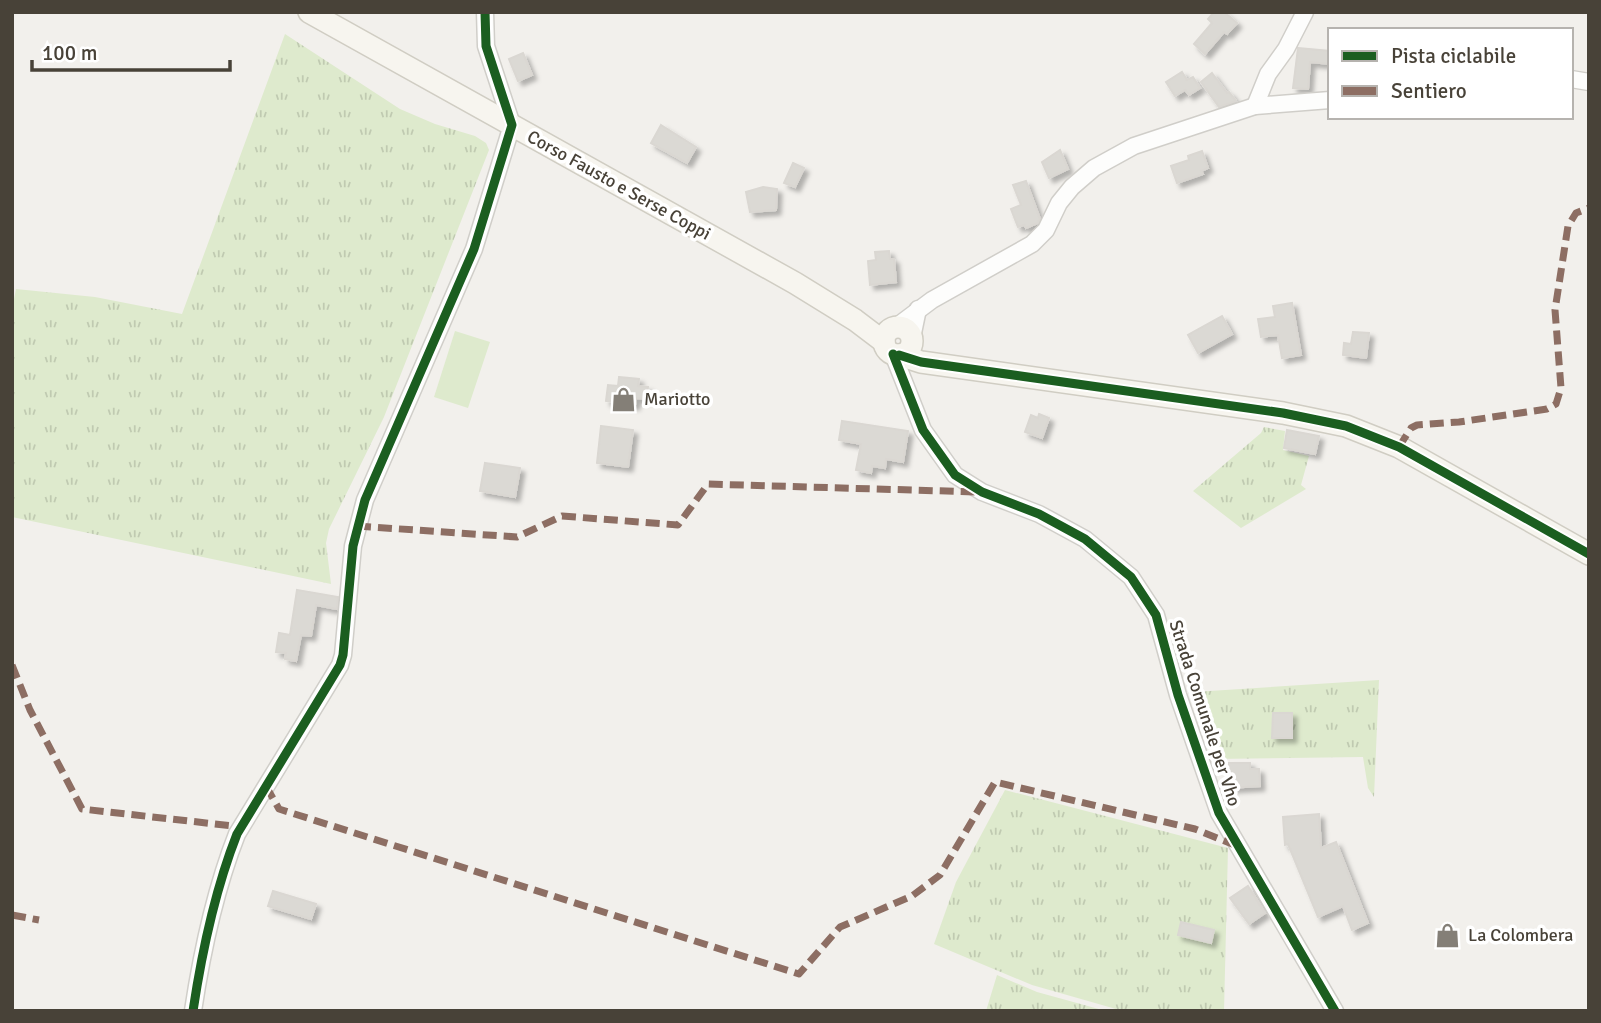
<svg xmlns="http://www.w3.org/2000/svg" width="1601" height="1023" viewBox="0 0 1601 1023" font-family="Signika,sans-serif">
<defs>
<pattern id="grass-tufts" width="24" height="20" patternUnits="userSpaceOnUse" patternTransform="scale(1.75)"><rect width="24" height="20" fill="#deeacd"/><path d="M3 7l-1-3M5 7V3M7 7l1-3M15 17l-1-3M17 17v-4M19 17l1-3" fill="none" stroke="#c0cab1"/></pattern>
<filter id="shadow"><feDropShadow dx="4.5" dy="4.5" stdDeviation="2" flood-color="#0004"/></filter>
</defs>
<rect width="100%" height="100%" fill="#f2f0ec"/>
<!-- grass -->
<g fill="url(#grass-tufts)">
<path d="M285,34L400,109L435,124L475,136L486,143L489,150L384,417L329,529L326,543L331,584L12,517V309L16,289L95,297L182,314Z"/>
<path d="M1264,427L1285,431L1283,450L1309,456L1301,485L1306,489L1241,528L1193,491L1261,433Z"/>
<path d="M1379,680L1374,797L1368,788L1363,757L1213,759L1194,692Z"/>
<path d="M1005,790L1228,848L1224,1011H1123L1032,985L934,944L956,882Z"/>
<path d="M997,975L1037,992L1106,1011H986Z"/>
</g>
<!-- garden -->
<path fill="#deeacd" d="M455,331L490,342L468,408L434,397Z"/>
<!-- building -->
<g fill="#dbd9d4" stroke="#dad7d2" stroke-width="2" filter="url(#shadow)">
<path d="M1214,12H1224L1237,23L1227,34L1224,32L1205,54L1194,44L1212,23L1208,19Z"/>
<path d="M1298,48L1330,51V64L1310,62L1308,89L1293,88Z"/>
<path d="M523,53L532,75L518,81L509,59Z"/>
<path d="M1182,72L1187,80L1193,77L1200,88L1189,95L1185,90L1175,96L1166,82Z"/>
<path d="M1212,73L1227,93L1229,92L1236,101L1219,107L1201,82Z"/>
<path d="M661,125L696,147L687,163L651,143Z"/>
<path d="M1060,150L1068,169L1049,178L1042,162Z"/>
<path d="M1202,151L1208,168L1201,171L1203,174L1177,183L1171,166L1189,160L1188,156Z"/>
<path d="M793,163L804,168L795,187L784,183Z"/>
<path d="M1026,181L1040,219L1038,223L1026,228L1024,225L1018,227L1011,209L1021,205L1013,185Z"/>
<path d="M763,187L777,189L776,210L750,212L746,192Z"/>
<path d="M889,251L890,259H894L896,282L870,285L868,261L876,260L875,252Z"/>
<path d="M1292,303L1301,355L1282,358L1278,335L1261,337L1258,319L1275,317L1273,306Z"/>
<path d="M1222,316L1232,334L1198,353L1188,335Z"/>
<path d="M1353,332L1369,333L1366,358L1343,355L1344,343L1351,344Z"/>
<path d="M619,377L639,379L638,386L648,387L646,399L636,398L635,405L606,401L608,385L618,386Z"/>
<path d="M1039,414L1049,418L1042,438L1025,432L1031,415L1038,418Z"/>
<path d="M842,421L908,431L903,462L886,459L885,468L872,466L871,473L856,470L861,444L839,440Z"/>
<path d="M601,426L633,430L628,467L597,463Z"/>
<path d="M1287,430L1319,436L1315,454L1284,448Z"/>
<path d="M485,463L520,468L515,497L480,491Z"/>
<path d="M297,590L338,597L337,609L316,605L311,636L301,635L296,661L285,659L286,653L276,652L279,633L290,635Z"/>
<path d="M1273,713H1292V738H1272Z"/>
<path d="M1228,763H1250V769H1259L1260,786L1229,788Z"/>
<path d="M1319,814L1321,848L1336,842L1368,923L1352,930L1343,906L1318,917L1288,844L1285,845L1283,817Z"/>
<path d="M1248,886L1265,913L1249,924L1230,898Z"/>
<path d="M273,891L316,904L311,919L268,906Z"/>
<path d="M1181,922L1214,930L1211,943L1178,935Z"/>
</g>
<g fill="none" stroke-linecap="round" stroke-linejoin="round">
<defs>
<g id="street">
<path d="M1571,79L1589,82"/>
<path d="M1255,106L1268,74L1286,49L1305,12"/>
<path d="M896,327L932,300L1032,244L1046,230L1059,203L1072,187L1094,168L1134,146L1255,106L1330,100"/>
<path d="M912,338L918,309"/>
<path d="M893,354L923,430L955,475L982,492L1039,514L1085,539L1131,577L1156,615L1178,695L1219,813L1335,1011"/>
<path d="M193,1011C202,951 215,890 237,834L340,665L343,655L353,546L365,500L474,249L512,125L486,46L485,12"/>
</g>
<g id="secondary">
<path d="M309,12L795,283L855,320L884,342"/>
<circle cx="898" cy="341" r="14"/>
<path d="M899,355L921,362L1283,413L1346,426L1399,447L1589,554"/>
</g>
</defs>
<!-- street casing -->
<use href="#street" stroke="#d0cec9" stroke-width="19"/>
<!-- secondary casing -->
<use href="#secondary" stroke="#d0cdc3" stroke-width="24"/>
<!-- street -->
<use href="#street" stroke="#fdfdfc" stroke-width="16"/>
<!-- secondary -->
<use href="#secondary" stroke="#f7f5ef" stroke-width="21"/>
<!-- quiet -->
<g stroke="#8d6e63" stroke-width="7" stroke-dasharray="14 7" stroke-linecap="butt">
<path d="M1399,447L1411,428L1417,425L1459,422L1547,409L1556,404L1561,388L1555,310L1568,226L1576,213L1589,208"/>
<path d="M357,526L517,537L562,516L678,525L708,484L978,492"/>
<path d="M12,665L30,710L82,809L242,827"/>
<path d="M266,786L279,809L799,974L840,927L912,896L940,875L995,782L1195,829L1237,846"/>
<path d="M12,915L39,920"/>
</g>
<defs>
<g id="cycleway">
<path d="M893,354L923,430L955,475L982,492L1039,514L1085,539L1131,577L1156,615L1178,695L1219,813L1335,1011"/>
<path d="M899,355L921,362L1283,413L1346,426L1399,447L1589,554"/>
<path d="M193,1011C202,951 215,890 237,834L340,665L343,655L353,546L365,500L474,249L512,125L486,46L485,12"/>
</g>
</defs>
<!-- cycleway casing -->
<use href="#cycleway" stroke="#fff" stroke-width="13"/>
<!-- cycleway -->
<use href="#cycleway" stroke="#1b5e20" stroke-width="9"/>
</g>
<!-- icons -->
<defs>
<symbol id="shop-bare" viewBox="-9 -9 18 18"><path d="M-5-2.5h2.3a2.7 3.5 0 0 1 5.4 0H5L5.5 6h-11ZM-1.5-2.5h3a1.5 2.3 0 0 0-3 0Z" fill="#847f77" stroke="#fff" stroke-width="2.5" paint-order="stroke"/></symbol>
</defs>
<g fill-rule="evenodd">
<use href="#shop-bare" x="606" y="382" width="35" height="35"/>
<use href="#shop-bare" x="1430" y="918" width="35" height="35"/>
</g>
<g text-anchor="middle" stroke-width="7" stroke-linejoin="round" paint-order="stroke">
<!-- street labels -->
<g font-size="18" fill="#484238" stroke="#fff">
<text transform="translate(619 185) rotate(29)" y="6">Corso Fausto e Serse Coppi</text>
<text transform="translate(1205 713) rotate(72)" y="6">Strada Comunale per Vho</text>
</g>
<!-- poi labels -->
<g font-size="18" fill="#484238" stroke="#fff" text-anchor="start">
<text x="644" y="405">Mariotto</text>
<text x="1468" y="941">La Colombera</text>
</g>
</g>
<!-- border -->
<rect width="1601" height="1023" fill="none" stroke="#484238" stroke-width="28"/>
<!-- legend -->
<rect x="1328" y="28" width="245" height="91" fill="#ffffff" stroke="#b6b3af" stroke-width="2"/>
<rect x="1342" y="51" width="35" height="10" fill="#1b5e20" stroke="#b6b3af" stroke-width="2"/>
<text x="1391" y="63" font-size="21" fill="#484238">Pista ciclabile</text>
<rect x="1342" y="86" width="35" height="10" fill="#8d6e63" stroke="#b6b3af" stroke-width="2"/>
<text x="1391" y="98" font-size="21" fill="#484238">Sentiero</text>
<!-- scale -->
<path d="M32 60v10h198v-10" fill="none" stroke="#484238" stroke-width="3.5"/>
<text x="42" y="60" font-size="21" fill="#484238" stroke="#ffffff" stroke-width="5" paint-order="stroke">100 m</text>
</svg>
